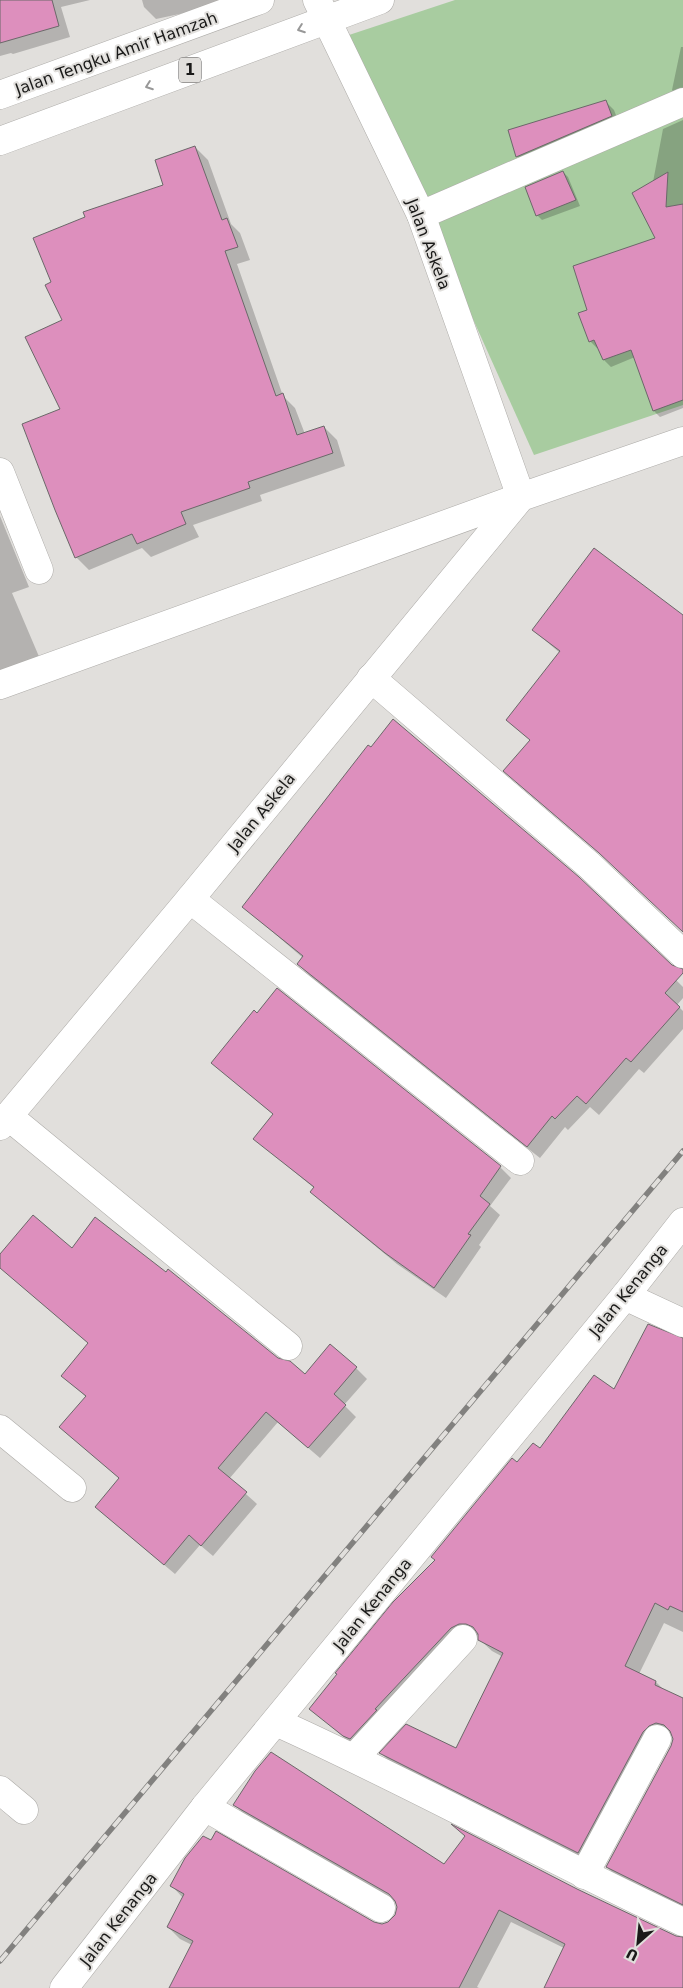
<svg xmlns="http://www.w3.org/2000/svg" width="683" height="1988" viewBox="0 0 683 1988" font-family="'DejaVu Sans',sans-serif">
<rect width="100%" height="100%" fill="#e1dfdc"/>
<!-- green -->
<path fill="#a8cca0" d="M455,0H683V405L534,455L346,36Z"/>
<!-- shadow -->
<g fill="#0003">
<path d="M0,0H90L61,7L70,37L13,54L11,53L0,56Z"/>
<path d="M142,0H236V2L156,19L144,7Z"/>
<path d="M681,47H683V95L678,97L672,90Z"/>
<path d="M606,102L614,110L619,123L525,164L517,156Z"/>
<path d="M683,120V408L660,417L653,410L635,357L611,367L604,360L599,347L597,348L590,341L588,311L657,238L653,182L663,129Z"/>
<path d="M195,147L208,160L231,224L240,233L250,260L237,264L283,396L295,408L305,434L324,427L337,440L345,466L260,495L262,501L193,525L199,537L151,557L142,548L89,570L76,557L61,410L63,320Z"/>
<path d="M563,172L568,177L580,206L542,220L537,215Z"/>
<path d="M0,516L29,587L12,593L43,666L0,683Z"/>
<path d="M683,617V931L614,866L518,784L531,741L507,719L560,653L533,630Z"/>
<path d="M244,907L672,976L683,987V998L677,1005L683,1011V1029L644,1073L639,1069L599,1115L590,1107L568,1130L565,1127L540,1158L310,976L298,964L303,958Z"/>
<path d="M277,990L500,1167L511,1178L490,1206L500,1215L479,1245L481,1247L446,1298L397,1264L322,1202L312,1192L314,1188L255,1139L274,1115L224,1073L257,1015Z"/>
<path d="M72,1250L305,1375L356,1368L367,1379L344,1405L356,1417L320,1458L278,1422L229,1479L257,1504L213,1556L200,1545L175,1574L107,1517L120,1479L61,1427L86,1397L63,1376L89,1344L0,1267V1256Z"/>
<path d="M683,1339V1632L664,1623L639,1674L656,1682L664,1690L683,1699V1910L619,1879L607,1867L672,1747L673,1736L669,1735L590,1864L393,1765L381,1753L457,1750L503,1657L492,1651L479,1639V1635H471L356,1748L311,1708L517,1464L541,1450Z"/>
<path d="M235,1805L445,1866L466,1837L458,1829L577,1890L676,1937L683,1938V1988H552L564,1948L511,1922L477,1987L479,1988H171L192,1945L180,1939L168,1927L183,1898L172,1886L381,1925L389,1923L395,1917L398,1908L397,1903L247,1817Z"/>
</g>
<!-- building -->
<g fill="#dd8fbd" stroke="#6b6869">
<path d="M0,0H52L59,26L0,43Z"/>
<path d="M606,100L612,116L516,157L508,130Z"/>
<path d="M195,146L222,220L227,218L238,247L225,251L276,396L283,393L297,435L324,426L333,453L248,482L250,488L181,512L186,524L137,544L132,534L75,558L55,510L22,424L60,409L25,337L62,320L45,285L51,282L33,238L85,217L83,212L163,185L155,160Z"/>
<path d="M563,171L576,200L536,216L525,187Z"/>
<path d="M668,172L666,207L683,204V400L653,411L631,350L603,360L594,340L589,342L578,313L587,310L573,266L655,238L632,193Z"/>
<path d="M594,548L683,615V932L599,853L503,771L530,740L506,720L560,651L532,630Z"/>
<path d="M393,719L579,877L672,965L683,969V973L665,993L680,1007L631,1062L626,1058L586,1104L577,1096L555,1119L552,1116L527,1147L297,964L303,956L242,907L368,745L371,747Z"/>
<path d="M277,988L501,1166L480,1196L490,1204L468,1234L471,1235L434,1288L385,1253L310,1192L314,1187L253,1139L273,1114L211,1063L254,1010L257,1013Z"/>
<path d="M33,1215L72,1248L95,1217L166,1272L168,1269L278,1358L290,1361L305,1374L330,1344L357,1367L334,1394L346,1405L308,1448L266,1412L218,1468L247,1492L201,1546L189,1535L164,1565L95,1507L119,1478L59,1427L86,1396L61,1376L88,1343L0,1268V1254Z"/>
<path d="M648,1324L683,1338V1612L670,1606L668,1610L655,1603L625,1666L656,1681L655,1685L683,1698V1905L606,1867L671,1746L673,1739L670,1731L664,1725L656,1723L649,1726L643,1732L578,1853L379,1753L406,1724L456,1748L503,1653L478,1640V1634L473,1627L466,1624H459L451,1628L375,1709L377,1710L350,1739L343,1736L309,1709L337,1674L335,1673L393,1602L435,1560L431,1557L512,1458L517,1462L533,1443L540,1448L594,1375L614,1389Z"/>
<path d="M271,1752L444,1864L465,1836L451,1824L577,1889L676,1936L683,1937V1988H544L565,1944L499,1910L459,1988H169L193,1941L167,1927L184,1894L170,1886L185,1858L203,1836L211,1840L216,1831L374,1922L382,1924L388,1922L395,1915L397,1907L395,1901L389,1894L233,1805L255,1771Z"/>
</g>
<g fill="none" stroke-linecap="round" stroke-linejoin="round">
<defs>
<g id="street">
<path d="M421,215L683,102"/>
<path d="M0,472L39,570"/>
<path d="M371,678L589,865L683,954"/>
<path d="M0,685L521,497L421,215L317,0"/>
<path d="M190,899L520,1161"/>
<path d="M8,1116L288,1346"/>
<path d="M0,1126L190,899L521,497L683,441"/>
<path d="M625,1296L683,1323"/>
<path d="M0,1429L72,1488"/>
<path d="M276,1722C414,1784 546,1858 683,1922"/>
<path d="M355,1757L463,1639"/>
<path d="M0,1790L24,1810"/>
<path d="M205,1807L381,1908"/>
<path d="M584,1875L657,1739"/>
<path d="M64,1988L205,1807L625,1296L683,1222"/>
</g>
<g id="primary">
<path d="M0,95L260,0"/>
<path d="M0,141L380,0"/>
</g>
</defs>
<!-- street casing -->
<use href="#street" stroke="#adaba8" stroke-width="29"/>
<!-- primary casing -->
<use href="#primary" stroke="#adaba8" stroke-width="29"/>
<!-- street -->
<use href="#street" stroke="#fff" stroke-width="28"/>
<!-- primary -->
<use href="#primary" stroke="#fff" stroke-width="28"/>
<defs>
<path id="rail" d="M0,1961L683,1151"/>
</defs>
<!-- rail casing -->
<use href="#rail" stroke="#82817f" stroke-width="5.5"/>
<!-- rail -->
<use href="#rail" stroke="#e1dfdc" stroke-width="4" stroke-dasharray="11" stroke-linecap="butt"/>
</g>
<!-- one-way arrows -->
<defs><path id="oneway-chevron" d="M-2-3.5L2.5 0L-2 3.5" fill="none" stroke-width="1.6" stroke-linecap="round" stroke-linejoin="round" transform="scale(1.25)"/></defs>
<g stroke="#989898">
<use href="#oneway-chevron" transform="translate(301 29) rotate(160)"/>
<use href="#oneway-chevron" transform="translate(149 86) rotate(160)"/>
</g>
<g text-anchor="middle" stroke-width="4" stroke-linejoin="round" paint-order="stroke">
<!-- shield labels -->
<rect fill="#e1dfdc" stroke="#565554" stroke-width="1" x="179" y="57.5" width="22" height="25" rx="4"/>
<g font-size="15" font-weight="bold" fill="#1a1a19">
<text x="190" y="75">1</text>
</g>
<!-- street labels -->
<g font-size="16" fill="#1a1a19" stroke="#e1dfdc">
<text transform="translate(116 53) rotate(-20)" y="6">Jalan Tengku Amir Hamzah</text>
<text transform="translate(429 244) rotate(69)" y="6">Jalan Askela</text>
<text transform="translate(261 812) rotate(-51)" y="6">Jalan Askela</text>
<text transform="translate(628 1290) rotate(-51)" y="6">Jalan Kenanga</text>
<text transform="translate(372 1604) rotate(-51)" y="6">Jalan Kenanga</text>
<text transform="translate(118 1919) rotate(-52)" y="6">Jalan Kenanga</text>
</g>
</g>
<!-- north arrow -->
<g transform="translate(638 1943) rotate(207)" stroke="#e1dfdc" stroke-width="4" paint-order="stroke">
<path d="M0-4L9 19L0 12L-9 19Z" fill="#1a1a19"/>
<text y="-8" font-size="14" font-weight="bold" text-anchor="middle" fill="#1a1a19">U</text>
</g>
</svg>
